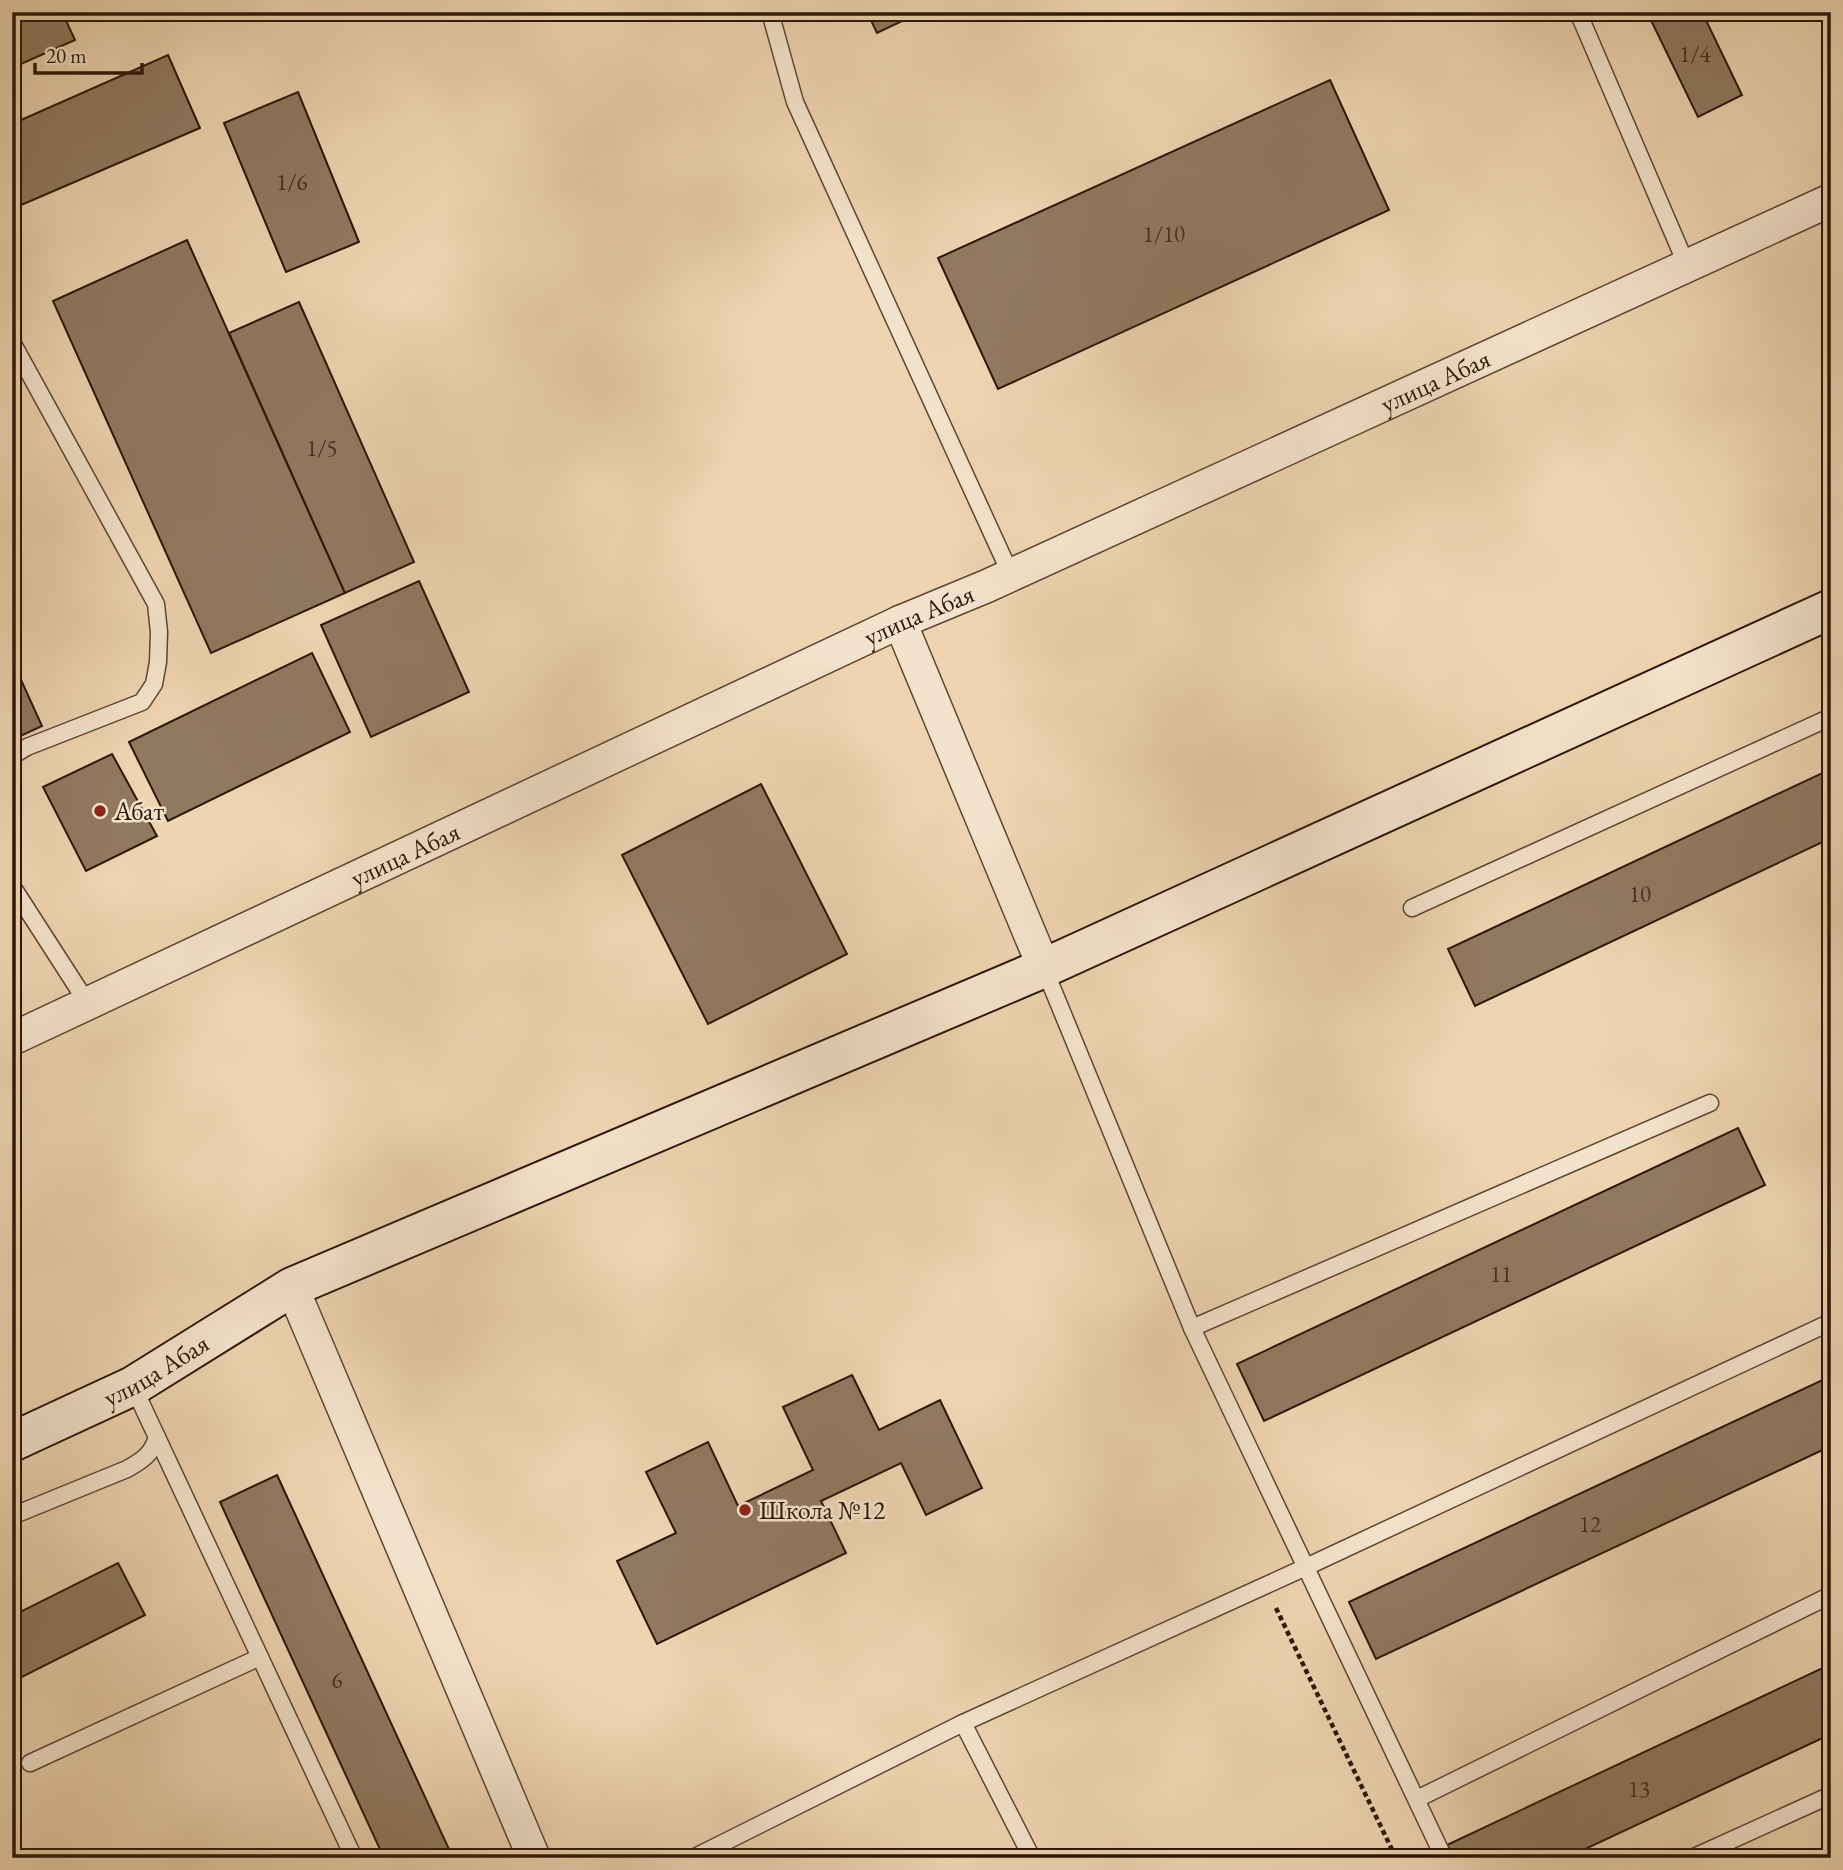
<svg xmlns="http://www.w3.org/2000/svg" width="1843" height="1870" viewBox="0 0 1843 1870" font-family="'EB Garamond',serif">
<rect width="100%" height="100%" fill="#eed4b1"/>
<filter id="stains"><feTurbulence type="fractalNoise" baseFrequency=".00286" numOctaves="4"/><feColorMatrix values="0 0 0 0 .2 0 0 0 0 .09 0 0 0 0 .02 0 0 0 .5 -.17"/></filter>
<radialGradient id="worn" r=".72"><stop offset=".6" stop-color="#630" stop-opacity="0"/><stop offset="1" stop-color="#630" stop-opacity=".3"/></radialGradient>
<!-- building -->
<g fill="#917960" stroke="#2d1708" stroke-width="2">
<path d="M12,12H62L75,40L12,68Z"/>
<path d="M867,12H921L877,33Z"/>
<path d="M1647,12H1702L1742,95L1698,117Z"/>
<path d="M168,55L200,128L12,209V124Z"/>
<path d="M1330,80L1389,210L998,389L938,258Z"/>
<path d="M298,92L359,242L286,272L224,123Z"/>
<path d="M187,240L345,593L211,653L53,301Z"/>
<path d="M299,302L414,562L345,593L229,333Z"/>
<path d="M419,581L469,692L371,737L321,625Z"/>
<path d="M312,653L350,732L168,821L129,742Z"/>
<path d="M12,660L42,726L12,740Z"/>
<path d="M112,754L157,836L86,871L43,787Z"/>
<path d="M1831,769V838L1475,1006L1448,949Z"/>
<path d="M761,784L847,954L708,1024L622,855Z"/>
<path d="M1738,1128L1765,1185L1264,1421L1237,1364Z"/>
<path d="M852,1375L879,1430L940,1400L982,1488L926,1515L901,1463L821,1501L846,1553L657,1644L617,1561L676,1533L646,1472L708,1442L738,1506L813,1470L783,1407Z"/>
<path d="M1831,1376V1446L1376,1659L1349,1602Z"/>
<path d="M277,1475L453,1858H384L220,1502Z"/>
<path d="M118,1563L145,1615L12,1682V1616Z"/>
<path d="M1831,1664V1734L1566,1858H1454L1447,1845Z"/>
</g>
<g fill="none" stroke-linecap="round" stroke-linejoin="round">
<defs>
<g id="lane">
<path d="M770,12L795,102L1011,575"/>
<path d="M1578,12L1687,266"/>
<path d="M12,342L156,604L159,632L158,662L154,684L142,702L27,747L12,756"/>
<path d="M12,886L88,1004"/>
<path d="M1412,908L1831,717"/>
<path d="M1044,968L1192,1328L1444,1858"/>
<path d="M1192,1328L1710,1103"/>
<path d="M133,1386L354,1858"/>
<path d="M12,1516L127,1469C143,1460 152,1454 157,1437"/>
<path d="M30,1763L260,1657"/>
<path d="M1417,1799L1831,1595"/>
<path d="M693,1858L963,1723"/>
<path d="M1032,1858L963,1723L1306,1567L1831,1322"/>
<path d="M1692,1858L1831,1795"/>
</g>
<g id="street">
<path d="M900,622L1044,968"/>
<path id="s1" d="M12,1039L900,622L987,586L1831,200"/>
<path d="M292,1287L534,1858"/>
</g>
<g id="secondary">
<path id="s2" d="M12,1442L133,1386L292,1287L1044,968L1831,609"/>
</g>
</defs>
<!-- lane casing -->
<use href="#lane" stroke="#5d4632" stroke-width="19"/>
<!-- street casing -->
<use href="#street" stroke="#5d4632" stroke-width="35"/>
<!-- secondary casing -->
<use href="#secondary" stroke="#2d1708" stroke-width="42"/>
<!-- path -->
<path stroke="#2d1708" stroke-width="4.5" stroke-dasharray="5 3.5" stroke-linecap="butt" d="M1276,1608L1396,1858"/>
<!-- lane -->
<use href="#lane" stroke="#f4e3cc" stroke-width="16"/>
<!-- street -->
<use href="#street" stroke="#f4e3cc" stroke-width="32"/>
<!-- secondary -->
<use href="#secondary" stroke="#f4e3cc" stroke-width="38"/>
</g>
<!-- markers -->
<g fill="#8f2418" stroke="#f4e3cc" stroke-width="2.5">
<circle cx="100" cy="811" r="7"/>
<circle cx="745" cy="1510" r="7"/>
</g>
<g text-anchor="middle" stroke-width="5" stroke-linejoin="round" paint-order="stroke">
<!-- number labels -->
<g font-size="23" fill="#46301e">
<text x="1695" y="62">1/4</text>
<text x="292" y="190">1/6</text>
<text x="1164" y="242">1/10</text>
<text x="322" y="456">1/5</text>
<text x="1640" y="902">10</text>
<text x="1501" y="1282">11</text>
<text x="1590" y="1532">12</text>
<text x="337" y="1688">6</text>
<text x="1639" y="1797">13</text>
</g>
<!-- street labels -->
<g font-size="26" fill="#2d1708" stroke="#f4e3cc">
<text dy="9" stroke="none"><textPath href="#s1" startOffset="1568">улица Абая</textPath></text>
<text dy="9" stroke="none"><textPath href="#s1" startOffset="1001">улица Абая</textPath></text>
<text dy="9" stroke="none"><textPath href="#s1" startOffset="434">улица Абая</textPath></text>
<text dy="9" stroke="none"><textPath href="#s2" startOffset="161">улица Абая</textPath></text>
</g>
<!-- poi labels -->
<g font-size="26" fill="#2d1708" stroke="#f4e3cc" text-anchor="start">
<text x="114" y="820">Абат</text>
<text x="759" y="1519">Школа №12</text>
</g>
</g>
<!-- margin -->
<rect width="1843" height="1870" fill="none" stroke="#eed4b1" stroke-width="42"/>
<rect x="14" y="14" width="1815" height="1842" fill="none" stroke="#2d1708" stroke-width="3.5"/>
<rect x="21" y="21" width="1801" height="1828" fill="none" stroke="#2d1708" stroke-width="2"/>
<!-- scale -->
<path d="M35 63v10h107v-10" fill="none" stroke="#2d1708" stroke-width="3.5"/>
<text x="46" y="63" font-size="21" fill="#2d1708" stroke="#f4e3cc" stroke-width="5" paint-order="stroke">20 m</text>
<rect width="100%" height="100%" filter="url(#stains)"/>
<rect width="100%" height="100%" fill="url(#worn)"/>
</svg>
